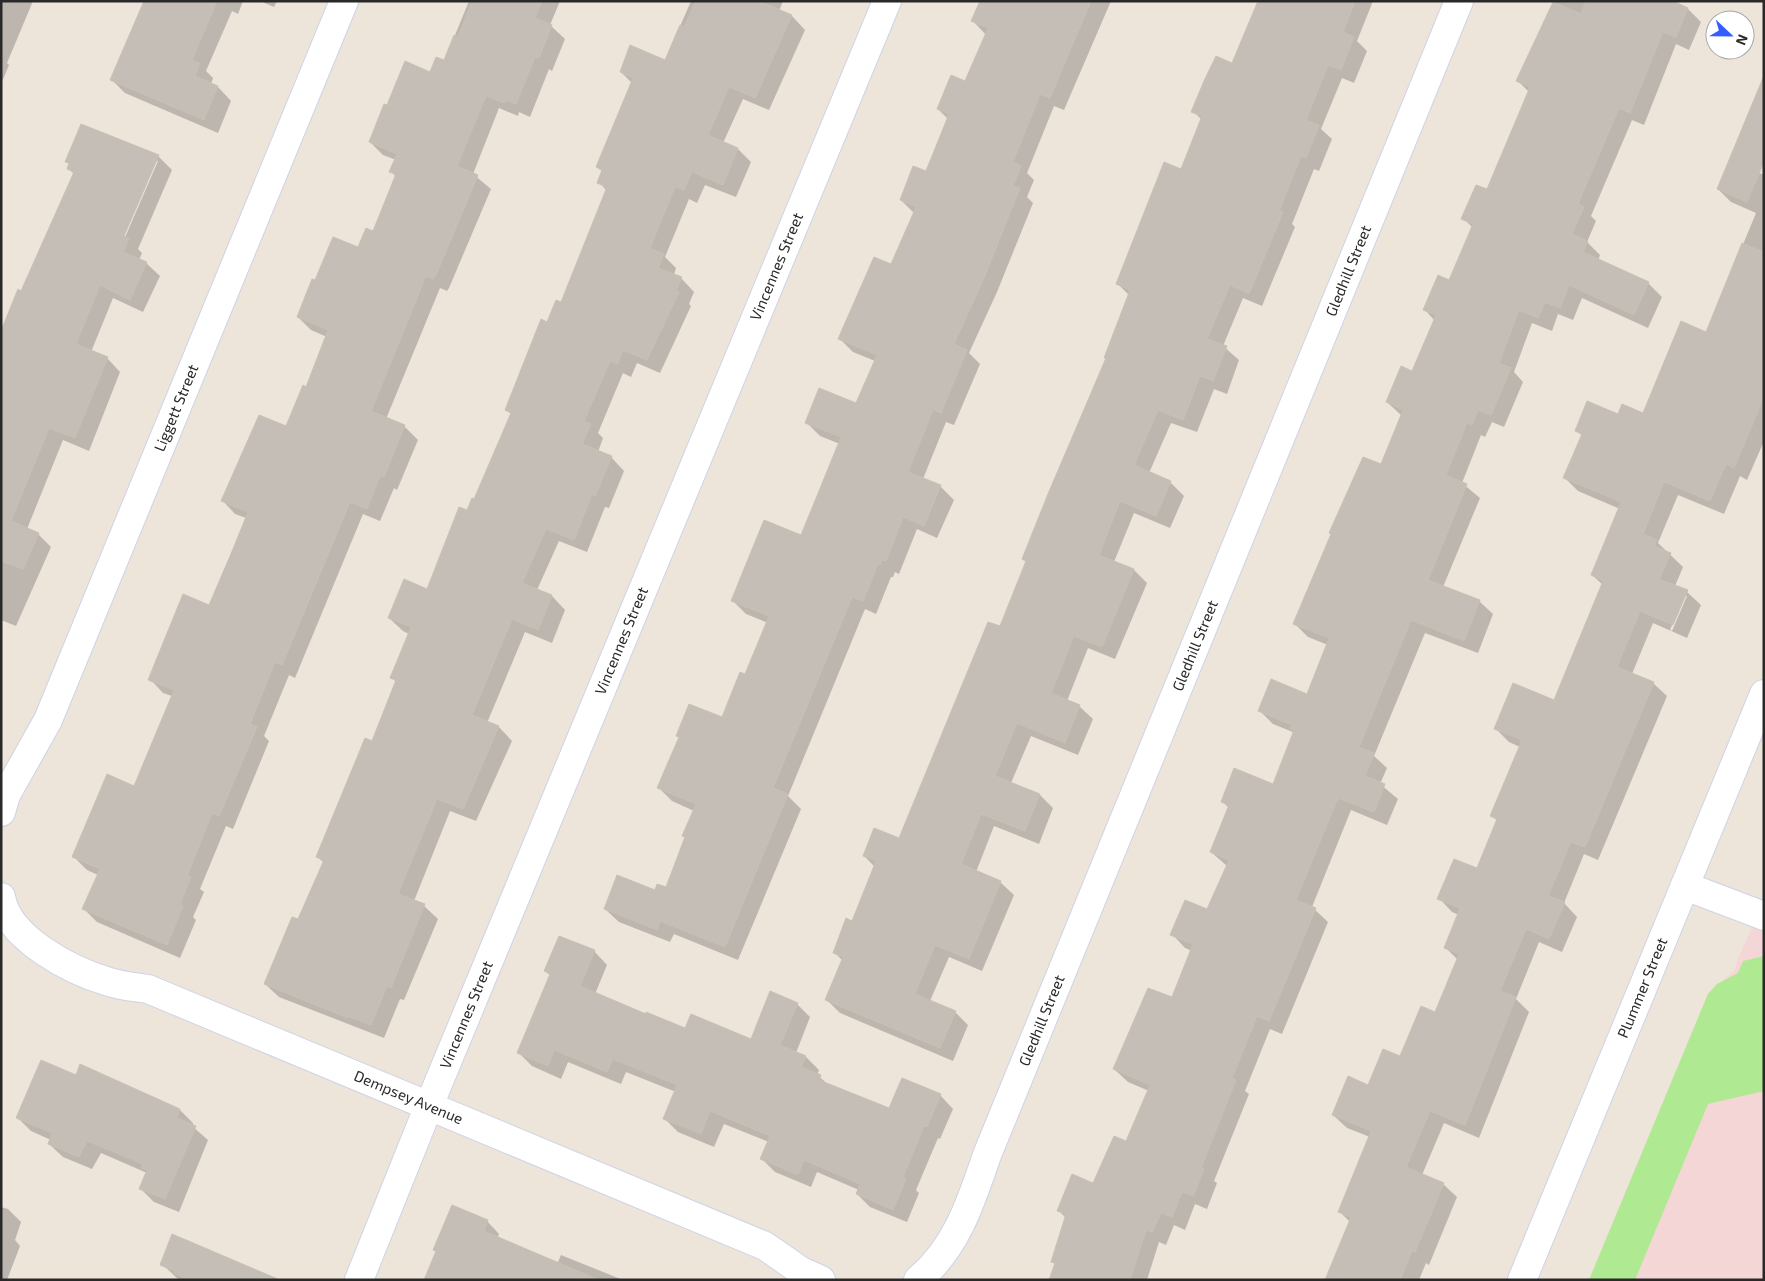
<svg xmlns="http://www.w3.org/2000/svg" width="1765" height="1281" viewBox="0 0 1765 1281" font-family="'Exo 2',sans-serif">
<rect width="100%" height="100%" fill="#ede4da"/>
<!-- medical -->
<path fill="#f5d6d7" d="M1764,901V1280H1589L1708,994L1735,970L1737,961Z"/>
<!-- green -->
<path fill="#afe991" d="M1764,956V1091L1708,1104L1635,1280H1589L1708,994L1717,984L1738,973L1743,961Z"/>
<!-- shadow -->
<g fill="#0003" fill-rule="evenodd">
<path d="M1,1H33L7,63L9,65L1,84Z"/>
<path d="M145,1H243L238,14L232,11L206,71L213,78L211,84L218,87L231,101L218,133L125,93L112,80Z"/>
<path d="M260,1H277L274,7Z"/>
<path d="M469,1H560L550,25L565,39L552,71L549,69L530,117L519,112L518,116L499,108L473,174L491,189L449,288L447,291L440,288L386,419L404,426L418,440L397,490L394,488L380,521L363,514L295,678L289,675L264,736L269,741L233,829L226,826L200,889L204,892L193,917L196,920L180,958L97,922L84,909L98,875L87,870L74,857L135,788L172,696L163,693L150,679L209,607L246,518L235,514L222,500L286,428L306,388L327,337L311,330L298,317L316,282L359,249L373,233L396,177L391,171L396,160L383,155L370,142L388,107L444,62Z"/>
<path d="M691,1H783L779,11L792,16L805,30L769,110L743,99L723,143L738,149L751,162L736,197L705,185L697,203L689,199L665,257L676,268L674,275L681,278L694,292L689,304L691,306L660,373L637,363L631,377L623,373L598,433L603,438L598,452L611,457L624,471L609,508L605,507L587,552L559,541L537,590L552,596L565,610L552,643L525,632L487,723L499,727L512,741L476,821L450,811L414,901L424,906L438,919L404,1000L400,999L384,1038L279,997L265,984L299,921L324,863L318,857L372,743L397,683L391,677L409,634L403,631L389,618L428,590L475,501L512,415L507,410L547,323L562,303L607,191L599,182L603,172L597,167L632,83L621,72L665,61Z"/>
<path d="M981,1H1111L1064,110L1054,106L1027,173L1034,180L1027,197L1033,203L997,292L969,353L980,364L954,425L946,422L923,479L940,486L954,500L937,538L917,529L899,574L895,572L893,577H891L876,614L865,609L788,796L801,809L738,960L674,934L670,942L619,922L605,909L667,889L694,811L672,801L659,788L722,719L746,675L768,623L746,614L733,601L801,537L840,444L820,436L806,422L856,404L875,361L853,352L840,339L892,266L914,213L901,200L926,173L948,119L938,109L966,83L986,35L973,21Z"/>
<path d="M1258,1H1373L1357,41L1367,51L1354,83L1342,78L1321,129L1332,139L1319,171L1314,169L1292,224L1295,227L1262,306L1243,298L1223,346L1239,360L1227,394L1214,389L1197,432L1171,423L1149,473L1170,482L1184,496L1170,528L1134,513L1114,562L1134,570L1147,583L1115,659L1088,648L1067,701L1079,706L1093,719L1078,755L1031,736L1011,783L1040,795L1053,808L1039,844L994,826L976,872L1000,882L1014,895L982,971L949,957L930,1001L955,1012L968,1025L953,1061L840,1013L827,1000L843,961L834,952L852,922L875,867L864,856L900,840L1000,628L1027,562L1023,559L1107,359L1129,295L1118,284L1181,171L1202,120L1193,111L1233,65Z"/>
<path d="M1554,1H1669L1688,9L1701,22L1689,50L1676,44L1644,125L1632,120L1591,216L1596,221L1587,242L1600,255L1598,261L1648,283L1662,297L1648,328L1582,298L1573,320L1558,314L1552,331L1532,323L1514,372L1523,382L1504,427L1492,422L1485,437L1481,435L1462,483L1480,498L1443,587L1479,601L1493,614L1478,653L1425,633L1374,756L1387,768L1380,784L1398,799L1387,825L1351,810L1312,907L1328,922L1282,1034L1270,1029L1245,1091L1249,1094L1214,1181L1217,1183L1207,1209L1195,1204L1185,1230L1174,1225L1166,1245L1159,1242L1147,1280H1051L1058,1267L1052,1261L1066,1218L1058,1210L1094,1185L1127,1142L1149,1091L1128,1082L1114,1069L1172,999L1192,951L1185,948L1172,934L1208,911L1227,866L1211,852L1229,808L1223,802L1273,786L1295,733L1273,724L1260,711L1307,695L1328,645L1308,637L1294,623L1382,466L1402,416L1387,402L1413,373L1435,321L1425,310L1450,282L1473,228L1463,218L1488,191L1529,92L1518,81Z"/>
<path d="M1764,79V129L1749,115Z"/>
<path d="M158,156L172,170L138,249L142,253L139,260L146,263L160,276L143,312L113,298L91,352L107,358L120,372L89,451L63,440L27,529L38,534L51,547L16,626L1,620V333L22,292L74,174L68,168L70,164L67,161ZM155,161H158L123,242L121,241Z"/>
<path d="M1730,160L1764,175V441L1747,480L1740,476L1724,514L1678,495L1658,543L1683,567L1675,586L1687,592L1701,605L1687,638L1653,623L1632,674L1653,683L1667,696L1598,860L1584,854L1564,903L1577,917L1562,952L1539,942L1516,999L1529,1012L1479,1138L1444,1123L1422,1175L1443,1184L1457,1197L1429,1265L1426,1263L1419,1280H1326L1350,1222L1339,1211L1370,1137L1347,1128L1333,1115L1401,1058L1436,1014L1458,960L1445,947L1459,915L1452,912L1439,898L1478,870L1498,822L1492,815L1520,747L1509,742L1496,729L1555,702L1603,585L1592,575L1620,509L1578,491L1565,478L1582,436L1577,430L1618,416L1643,415L1706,334L1756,213L1731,202L1718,189ZM1684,596H1687L1672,631L1670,630Z"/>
<path d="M594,951L607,965L595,994L686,1030L751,1040L797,1004L810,1017L796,1053L806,1057L819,1070L817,1075L830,1086L889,1110L940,1095L953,1109L940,1139L938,1138L916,1190L919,1193L907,1222L870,1207L857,1194L859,1190L817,1172L811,1187L775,1172L762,1159L769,1142L724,1124L714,1147L678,1132L665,1119L676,1092L626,1072L621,1084L568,1062L561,1079L532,1066L519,1053L550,976L546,971Z"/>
<path d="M76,1077L180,1110L193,1123L192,1126L208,1140L179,1212L154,1202L141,1189L147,1173L101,1153L92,1169L63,1157L49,1144L51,1140L31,1131L18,1118Z"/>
<path d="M1,1207L8,1209L21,1222L15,1240L20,1246L7,1280H1Z"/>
<path d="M486,1220L499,1234L480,1280L434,1250Z"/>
<path d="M528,1251L558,1262L561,1255L623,1280H517Z"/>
<path d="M162,1264L249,1280H179Z"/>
</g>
<!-- building -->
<g fill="#c4beb6" stroke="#c8c1b3">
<path d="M144,1H217L192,60L200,63L195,76L218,86L204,120L110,80Z"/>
<path d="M472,1H542L535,18L552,25L539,58L535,57L516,104L506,100L504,103L486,96L457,166L478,175L436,275L433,279L426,276L371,411L405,425L384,477L380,476L367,509L350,502L282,665L275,662L250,724L257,727L219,816L212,813L187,876L191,877L180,904L183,906L167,945L82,909L100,869L72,857L107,774L134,786L174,690L148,680L183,594L209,605L231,554L248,512L221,501L259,415L286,426L303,385L306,387L328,330L297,317L312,279L315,280L333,237L358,247L366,228L373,231L396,174L389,172L397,154L369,142L384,104L387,105L405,61L430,72L436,57L444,60L454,35L458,37Z"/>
<path d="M696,1H759L792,15L755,98L729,87L708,135L738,148L723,185L692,172L684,190L675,187L650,248L664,254L658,268L682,277L676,291L679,292L647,360L623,350L618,364L610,361L584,421L591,424L582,444L612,456L595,496L592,494L574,540L546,529L522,583L552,595L538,630L512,619L472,715L499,726L463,809L437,799L398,894L425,904L391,988L387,986L371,1025L348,1016V1018L264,984L292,917L298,919L324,860L316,857L365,738L372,741L396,680L390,678L411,627L388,618L404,579L427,589L459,507L467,510L472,498L474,499L511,413L505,410L541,319L547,322L556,300L561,302L607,187L597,183L602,170L596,167L633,78L620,72L630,45L665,60L680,25L684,27Z"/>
<path d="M980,1H1091L1050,98L1040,94L1013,162L1021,166L1013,186L1020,188L984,278L954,344L967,350L941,413L933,410L908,472L941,485L924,526L903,517L886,561L882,560L880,565L878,564L863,601L852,597L773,788L788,794L725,947L660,921L657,930L604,909L617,875L655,890L657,884L666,887L685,837L682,836L696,804L657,788L679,737L676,736L689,704L722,717L740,672L745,674L769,616L731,601L764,520L801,535L819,491L841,437L805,423L819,388L856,403L877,355L838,339L874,257L891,264L916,207L900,200L913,166L926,171L949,114L937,109L951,75L965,81L988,28L971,21Z"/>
<path d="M1258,1H1355L1343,32L1354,37L1341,70L1328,65L1306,120L1319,125L1306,158L1301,156L1279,211L1283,212L1249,294L1230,285L1207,339L1227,346L1213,381L1200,376L1183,420L1158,410L1134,465L1171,481L1156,516L1120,501L1099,555L1134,569L1102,647L1074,636L1051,693L1080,705L1065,743L1017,723L995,776L1040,794L1025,831L981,814L961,864L1001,881L969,959L935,945L915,994L956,1011L940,1048L825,1000L843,957L833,953L846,918L852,921L876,861L863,856L874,828L899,838L988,622L1000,626L1026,561L1022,559L1048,494L1106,358H1104L1130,290L1116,284L1164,162L1181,169L1202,116L1191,112L1204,81L1216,56L1232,63Z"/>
<path d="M1586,1H1673L1688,8L1676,37L1663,32L1630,113L1619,108L1578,204L1584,207L1572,234L1588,241L1583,252L1649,282L1634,315L1569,285L1560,308L1545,302L1538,318L1519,310L1499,363L1511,368L1491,415L1478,410L1472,425L1467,423L1446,475L1467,484L1428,580L1480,600L1464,641L1411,620L1359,747L1374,753L1365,776L1385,784L1374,812L1338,798L1296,900L1316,908L1269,1021L1257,1016L1232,1078L1236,1080L1201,1168L1204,1169L1193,1196L1182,1192L1172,1217L1161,1213L1152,1232L1146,1230L1130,1280H1049L1055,1263L1051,1262L1066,1214L1057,1211L1072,1174L1093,1183L1114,1136L1126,1141L1150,1085L1113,1069L1148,988L1172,997L1193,944L1170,935L1185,900L1207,909L1229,860L1210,852L1229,805L1221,802L1234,768L1273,784L1294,730L1290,729L1292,725L1258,711L1271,679L1307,694L1329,638L1293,624L1331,534L1329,533L1363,457L1381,464L1403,410L1386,402L1401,366L1412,371L1436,315L1423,310L1438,275L1449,280L1473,224L1461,219L1476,185L1487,189L1530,87L1516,81L1553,2L1581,14Z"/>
<path d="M1763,78L1764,162L1747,202L1717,189Z"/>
<path d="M81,124L159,155L124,236L129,239L123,252L147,262L130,300L100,285L76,344L108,357L75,438L49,428L11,521L39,533L23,569L1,561V331L18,289L21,291L74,172L67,169L69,163L65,162Z"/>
<path d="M1742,243L1764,252V397L1734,468L1726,464L1710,501L1664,482L1643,534L1657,540L1654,546L1671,553L1659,579L1688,590L1673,625L1640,611L1617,667L1654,682L1585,847L1571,842L1548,896L1565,902L1549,939L1526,929L1500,991L1516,997L1465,1125L1430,1111L1406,1167L1444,1183L1415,1252L1412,1251L1400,1280H1325L1351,1217L1338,1212L1371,1131L1332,1115L1348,1076L1368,1085L1383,1049L1400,1056L1421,1006L1435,1012L1459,954L1444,948L1460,908L1437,899L1454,859L1477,868L1497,819L1490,816L1522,740L1494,729L1513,683L1554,700L1603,581L1591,575L1621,502L1563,478L1582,434L1575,431L1587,401L1618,414L1622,404L1643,413L1681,321L1706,332Z"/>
<path d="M559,936L595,950L580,986L646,1014V1012L685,1028L691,1014L751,1039L770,991L798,1003L780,1045L806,1056L801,1067L821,1075L819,1080L889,1108L902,1078L941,1094L927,1127L924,1126L903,1177L906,1179L893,1210L856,1194L860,1184L804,1160L798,1175L760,1159L770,1136L710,1111L701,1134L663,1119L677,1085L613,1059L607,1072L554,1050L548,1066L517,1053L550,974L544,971Z"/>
<path d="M41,1060L76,1075L80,1064L180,1109L177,1118L196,1126L165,1199L139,1189L147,1170L141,1168L143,1164L87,1141L79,1157L48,1144L52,1133L16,1118Z"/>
<path d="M452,1205L488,1220L484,1231L599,1280H424L436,1251L433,1250Z"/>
<path d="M172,1234L280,1280H190L174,1273L175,1271L160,1265Z"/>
</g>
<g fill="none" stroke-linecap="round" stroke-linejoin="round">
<defs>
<g id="minor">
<path id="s1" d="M1,812L6,795L48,720L344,1"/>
<path d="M1685,886L1764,916"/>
<path id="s2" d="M1,897C8,939 72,971 109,982C122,986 135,987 148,989L765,1246L801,1271L821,1280"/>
<path id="s3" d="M359,1280L428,1108L887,1"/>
<path id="s4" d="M918,1280C957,1247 971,1202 987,1155L1459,1"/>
</g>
<g id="secondary">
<path id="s5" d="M1522,1280L1764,694"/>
</g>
</defs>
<!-- minor casing -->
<use href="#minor" stroke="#cfd3e4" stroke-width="30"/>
<!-- secondary casing -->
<use href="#secondary" stroke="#cfd3e4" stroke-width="30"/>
<!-- minor -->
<use href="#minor" stroke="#fff" stroke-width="28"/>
<!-- secondary -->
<use href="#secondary" stroke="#fff" stroke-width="28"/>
</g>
<g text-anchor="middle" stroke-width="4" stroke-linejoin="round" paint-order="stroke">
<!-- street labels -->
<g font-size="15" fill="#292929" stroke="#fff">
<text dy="5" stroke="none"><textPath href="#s3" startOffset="1096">Vincennes Street</textPath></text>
<text dy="5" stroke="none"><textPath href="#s4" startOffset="1100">Gledhill Street</textPath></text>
<text dy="5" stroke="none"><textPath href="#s1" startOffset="441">Liggett Street</textPath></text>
<text dy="5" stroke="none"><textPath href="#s3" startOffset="691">Vincennes Street</textPath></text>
<text dy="5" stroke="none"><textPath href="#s4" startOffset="695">Gledhill Street</textPath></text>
<text dy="5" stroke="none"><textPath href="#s5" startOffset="316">Plummer Street</textPath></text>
<text dy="5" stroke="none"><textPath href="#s3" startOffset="286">Vincennes Street</textPath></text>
<text dy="5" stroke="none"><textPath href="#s4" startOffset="290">Gledhill Street</textPath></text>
<text dy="5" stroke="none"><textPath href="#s2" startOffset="465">Dempsey Avenue</textPath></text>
</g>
</g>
<!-- border -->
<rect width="1765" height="1281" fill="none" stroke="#292929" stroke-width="5"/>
<!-- north arrow -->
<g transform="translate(1730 35) rotate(112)"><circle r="24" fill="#ffffff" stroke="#a9a9a9"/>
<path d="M0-4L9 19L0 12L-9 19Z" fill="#345cff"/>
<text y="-8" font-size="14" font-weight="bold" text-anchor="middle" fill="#292929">N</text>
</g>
</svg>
